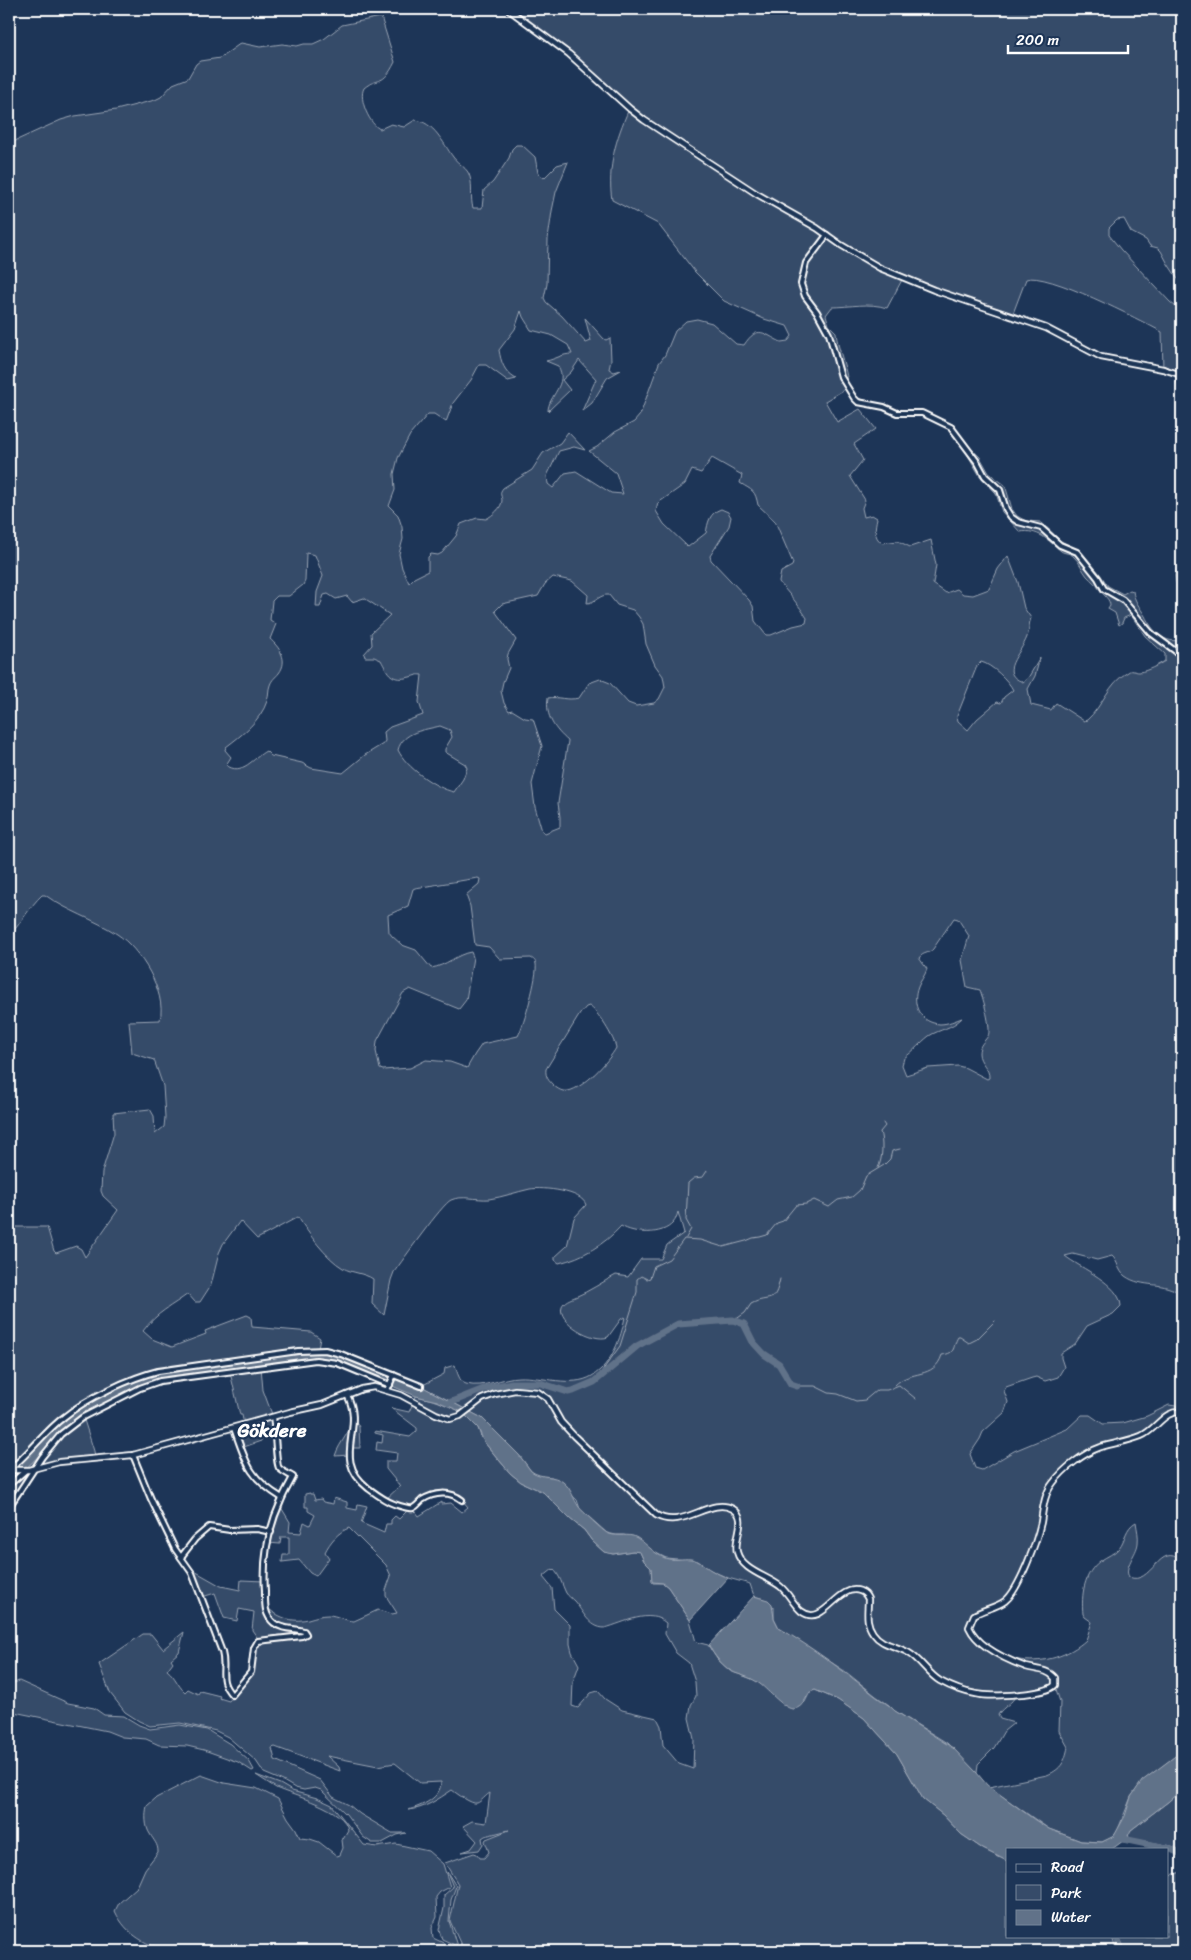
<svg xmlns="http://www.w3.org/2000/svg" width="1191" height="1960" viewBox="0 0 1191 1960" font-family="Sriracha,sans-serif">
<rect width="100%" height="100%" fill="#1d3557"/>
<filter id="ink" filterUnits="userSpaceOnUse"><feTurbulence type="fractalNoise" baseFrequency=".02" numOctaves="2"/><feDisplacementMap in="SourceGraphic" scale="10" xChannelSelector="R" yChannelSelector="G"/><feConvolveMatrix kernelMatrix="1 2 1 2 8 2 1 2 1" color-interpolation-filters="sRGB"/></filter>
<g filter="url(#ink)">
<!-- green -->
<g fill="#364b69" stroke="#9aa5b4" fill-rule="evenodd">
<path d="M508,9H1182V285L1168,264L1161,251L1158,248L1150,246L1146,240L1131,232L1124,219L1117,220L1109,228V235L1121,250L1170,302L1182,312V390L1179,373L1163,369L1162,332C1140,320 1046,271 1026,279L1012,316L903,278L887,308C869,302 850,307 832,307L826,315L829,325L836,332C837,349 850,374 847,388L825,401L837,422L860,409L876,429L854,444L863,460L850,476L865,500L862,508L864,517L872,515L877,518C875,527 873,537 882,543L898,541L910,547L931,540L936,565L933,584L946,593L957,589L963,594L973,595L989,589L998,569L1008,556L1018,582L1024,608L1031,618C1028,625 1030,631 1027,637C1021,654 997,673 1023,682L1028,678L1040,658L1035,676L1028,689L1031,705L1051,710L1056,703L1084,721L1087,720C1103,706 1108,683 1128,672C1132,669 1134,672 1139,672C1148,671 1158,665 1165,661V654L1145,636L1131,615L1124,618L1122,623L1119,625L1115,613L1108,609L1110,606C1110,599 1104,596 1100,590C1096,584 1092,581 1087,576C1082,570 1080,562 1074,557C1070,552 1065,554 1061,551C1048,540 1038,529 1020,532L1002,512L996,493L980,476L959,440L964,442L980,457L989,473L1005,485L1012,509L1017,516L1026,521L1041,522L1061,541L1081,551L1100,574L1108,586L1123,594L1130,590L1133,591C1134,601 1140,607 1145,616C1152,630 1165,646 1182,639V1295C1164,1280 1143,1289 1125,1276C1118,1271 1118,1261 1112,1256L1097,1260L1073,1254L1065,1256C1080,1268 1120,1284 1121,1306L1113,1314L1087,1326L1075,1344L1061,1353V1358L1064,1367L1058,1377L1045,1381L1036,1377L1032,1378L1006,1387L1004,1391L1008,1402L1004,1413L983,1432L980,1439L970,1454L975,1468L982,1470L1014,1451L1067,1429L1082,1415H1090L1103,1424L1123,1423L1147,1416L1169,1405L1182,1407V1412L1176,1411L1147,1433L1101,1447L1079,1460L1050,1487L1040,1525L1022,1574L1006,1600L979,1612L969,1623C989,1668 1051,1672 1086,1640L1092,1622L1085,1617L1083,1614C1081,1595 1084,1573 1100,1561C1107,1556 1114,1554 1119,1548C1126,1539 1125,1528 1136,1522C1137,1529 1139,1536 1138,1543C1137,1554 1123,1567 1129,1577C1151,1587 1160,1540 1181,1561L1182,1751L1142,1782L1131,1797L1117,1832L1111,1838L1102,1842L1081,1841L1049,1829L989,1787L1047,1775C1062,1769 1065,1761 1068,1747L1059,1731L1060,1702L1055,1686L1053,1688L1016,1694C1013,1704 1003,1706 998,1715L1000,1719L1014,1723L1004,1731L994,1748L978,1764L977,1773L947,1743L895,1711L889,1705L876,1696L846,1672L779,1628L774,1618V1607L764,1599L754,1596L750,1584L728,1578L710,1570L698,1561L666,1558L652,1551L642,1542L624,1535H616L607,1533L580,1509L577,1500L552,1477L537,1476L531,1471L519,1455L482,1418L421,1386L444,1374L445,1368L455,1365C457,1371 459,1382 466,1384C485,1389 502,1377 519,1377C542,1376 572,1388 592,1376C612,1364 621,1338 625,1317L621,1319L608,1337C594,1343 556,1322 562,1306C564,1301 570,1299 575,1297C590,1291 602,1282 616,1275L628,1277L641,1259H661L667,1245L684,1233L678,1212C677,1215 676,1220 673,1223C662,1236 634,1234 621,1226C604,1245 583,1257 559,1263L555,1260V1257L567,1246L574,1218L586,1205C582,1191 543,1187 530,1189C516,1192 503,1197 489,1199C477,1200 462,1195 451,1200C442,1204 403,1260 394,1272L391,1280L384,1315L372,1304L373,1279C364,1273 352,1273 343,1268C326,1258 308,1233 298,1217L257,1239L240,1221L223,1244L219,1253L211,1285L200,1302H195L188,1294C172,1306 157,1312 143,1331L152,1339L172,1347L206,1334L205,1331L210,1329L247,1315L251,1317L252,1327L311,1332L320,1338L318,1349L148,1373L9,1470V1245L10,1234L14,1227H47L54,1251L56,1253L76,1246L81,1249L85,1257L118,1210L103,1196L101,1191L102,1172L114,1133L113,1113L150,1109L154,1116L155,1134L164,1127L165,1117L163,1086L154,1060L132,1053L129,1021L160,1020C167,992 140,949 117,934C94,919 67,911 45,895H42C30,906 22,922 10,935L12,927L9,920V146L17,140L61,120L75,116L116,110L155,100L161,97L173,84L188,78L196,64L200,61L220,58L241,43L260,47L282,44L297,46L304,44H313L324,39L342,25L381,17L395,62C382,88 380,75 364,88C358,99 370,125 380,129L391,124L404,127L415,120C434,122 443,143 453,157C458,164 468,168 470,177C473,187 470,198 473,208H482L484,190L493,182L509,158L512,149L516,145H522L535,157L538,173L544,178L557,165L568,162L556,192L552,211L548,239L547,284L544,298L546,302L562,316L586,343L591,341L585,318L604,339L606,340L610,338L611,360L609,369L614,372L621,370L607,378L592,403L582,411L596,379L579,360L571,372L562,380L570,390L548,411C548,396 569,384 558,366L546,361C556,359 562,354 572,354L568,345L551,335L531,330L523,317L521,311L515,329L499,350C501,362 504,372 516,379L508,381L486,365H479L471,380L453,403L446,422L434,414H428L410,435L398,458L394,474L395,490L389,506L398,515L402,527L403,539L399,554L402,568L409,583L414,578L428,571V557L431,554L438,555L442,553L456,536L461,524L477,518L486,519C493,515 502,508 502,500C501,494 499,493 503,488L532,470L543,453L560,443L568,432L585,450L574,447L559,451L547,476L548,484L553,488L565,473L576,471L611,493L623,494L616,473L589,451L597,447L615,432L634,422L640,415L659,363L665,355L675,331L686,321L697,319L712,323L736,344L744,345C758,324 764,334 781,342L788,341L792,336L787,326L764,319L724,301L695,272L658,224L612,200C607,168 616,138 629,109L569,54ZM712,458L742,475L740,483C753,491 755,490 758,505L775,521L793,563L792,566L781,572L779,582C789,594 799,605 807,618L806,623L793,626L771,635H766L755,621L753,606L749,600L711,560L710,556L729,526L731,517L728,512L721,509C709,513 708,523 706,533L688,547L664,524L656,511L658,503L685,484L692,470L701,473ZM306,553L315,555L323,576L317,592L316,607H320L324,595L328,594L336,599L347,596L352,602L364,598L390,615L371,633L372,645L364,654L365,657H374L381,660C388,673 391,682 410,677C415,676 417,674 422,675L419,702L423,715L390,727L384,732L385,741L383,744L365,755L343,773L311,768L302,763L271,756L266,751C254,757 242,777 226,765L231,757L225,750L226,747C242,735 261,720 267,701C269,696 268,690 270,685C272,679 276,677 279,673C289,660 279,647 270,639L276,624L270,620L272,601L277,596H289L303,585L305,581ZM553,577L572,581L588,595L587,603C595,603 600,594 609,595L617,605L633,610L639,617L643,624L646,644L655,665L663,676L665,687L659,699L654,703L636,706L628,703L610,683L600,679L589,683L579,698C566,701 558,696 548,698C545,716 555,730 568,741L558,803L560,817V827L545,833L542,831L535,807L532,784L542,746L533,719L525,718L512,710L509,711L504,703L501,691L503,682L509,668L507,659L508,654L516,640L495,611L502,604L538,596L545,584ZM981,662C991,664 1009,681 1013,690L1004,697L1001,703L997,702L977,719L968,730L958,721L957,716L977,666ZM440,726L450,730L452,737L445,749V752L465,764L467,768L463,779L454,792C435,788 406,767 398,750C403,731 425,730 440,726ZM478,878L480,879L479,884L466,895L470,906L475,945L489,947L500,959L531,958C534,960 535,960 536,964C538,975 524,1025 518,1036L482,1044L475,1054L467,1068L450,1062L426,1060L410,1068L383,1070L380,1069L376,1051L377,1041L403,993L410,989L459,1009L466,1000L473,957L471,952C457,954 446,966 431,968L416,950L402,945L392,936L389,932L388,915L408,906L413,889L415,888ZM954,918L958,919L969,936L962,960L967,987L980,990C983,998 992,1029 988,1036C984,1042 979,1045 979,1053C979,1063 990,1068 989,1078L987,1079L966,1068L958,1066L928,1068L906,1075L902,1065L904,1058C915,1050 920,1043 929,1036C940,1029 951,1029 962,1018C956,1020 948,1024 940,1024C920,1023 911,1005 918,987C920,981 925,976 927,969L919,958C923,952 929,954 933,949ZM589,1006C597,1010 615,1039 616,1048C608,1062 584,1088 568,1091C562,1092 558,1089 554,1086C549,1081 545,1077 546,1069L580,1014L586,1007Z"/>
<path d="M261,1367L263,1390L273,1417L277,1435L261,1439V1441L241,1448L234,1428L244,1425L242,1415H240L230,1372Z"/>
<path d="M416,1396L437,1401L462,1412L478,1428L481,1437L488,1447L510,1473L521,1482L543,1492L570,1519L584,1530L592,1541L604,1552L613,1554L633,1551L640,1552L643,1559L651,1568L653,1583H663L668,1587L690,1620L696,1642L708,1645L717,1659L730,1671L755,1680L770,1691L784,1705L795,1708L805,1702L810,1692L815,1690L838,1700L864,1718L897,1754L923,1799L943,1815L961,1834L983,1849L1007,1861V1936H1112L1116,1951H482L479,1949L461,1945L450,1921L458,1884L445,1863L474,1853L477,1854L480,1858H484L489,1852L485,1841L486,1839L509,1830L485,1836L482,1838L483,1844L479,1850L462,1852L471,1849L477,1841L463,1826L472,1821L486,1823L490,1793C486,1795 481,1802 477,1803C472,1805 456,1793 452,1790C438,1799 425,1809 408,1810C422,1806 441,1798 441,1782L420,1783L395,1763L378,1766L327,1756L339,1767L340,1771L275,1747L272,1748L275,1760L320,1780L333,1797L349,1805L360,1814L392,1833H406L397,1835L382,1843H372L363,1837L346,1814L321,1790L315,1788L304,1790L295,1788L283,1781L264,1773L256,1761L228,1737L216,1731L180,1723L150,1726L139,1721L125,1712L110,1693L99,1664L143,1634H151L163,1649L184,1632L179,1652L171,1659L173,1662L167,1670C176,1677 177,1685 185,1692L188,1689L198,1694L200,1691L220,1696L219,1698L229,1701L250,1675L253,1651L259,1640L252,1630L254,1612L239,1609L237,1621L224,1618L215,1593L202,1597L191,1569L221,1586L240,1590L241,1580L264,1581L265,1606C278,1617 291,1623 308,1619C315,1617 321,1615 328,1615C337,1615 345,1621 354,1621L378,1610L392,1614L397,1613L386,1596V1590L391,1576L386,1565L349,1528C338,1532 330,1542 325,1552L329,1558L316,1576L310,1573L299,1560L282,1562L283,1555H289V1537H281L280,1544L268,1543L279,1504L290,1522L289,1532L301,1533L304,1522L310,1525L315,1515L308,1511V1507H305V1494L310,1493V1494H313L315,1500L321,1499L323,1502L333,1504L334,1498L347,1502V1508L357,1510L358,1504L367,1506L361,1523L384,1533L386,1524H391V1520L395,1516L399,1519L406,1512L407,1508L385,1500L400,1486L386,1469V1461H396L397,1453L376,1450L377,1442L382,1443L383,1435L375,1433V1431L410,1437L417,1431V1428L391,1408L409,1412ZM451,1494L462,1500L468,1507L462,1512L451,1503L441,1504V1502L419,1516L413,1508L430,1496ZM553,1569C560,1575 562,1585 566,1593C568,1596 571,1598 574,1601C583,1611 589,1628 605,1628C624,1623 649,1608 666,1623L665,1634L676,1653L689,1663L695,1682L696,1696L691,1705L689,1718L694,1739L693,1769L679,1764L663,1745L661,1726L657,1718L622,1710L605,1699L598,1691L591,1693L578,1708L572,1706L573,1682L579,1665L572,1652L570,1644V1625L554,1609L552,1588L543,1577Z"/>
<path d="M353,1416L359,1427L360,1448H349V1455L335,1456C339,1442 353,1430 353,1416Z"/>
<path d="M83,1417L94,1451L95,1459L72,1461L36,1468L9,1507V1485L61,1434Z"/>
<path d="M19,1681L68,1703L94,1708L104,1715L124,1716L139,1725L150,1729L180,1725L207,1730L230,1744L249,1761L254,1770L252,1771L238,1762L204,1750L187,1746L159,1745L146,1739L122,1737L107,1731L9,1711V1685Z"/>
<path d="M201,1775L224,1783L256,1788L278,1799L288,1818L296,1829L300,1838L310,1839L319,1842L337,1856L340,1855L343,1848L342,1840L348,1830C345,1808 293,1796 276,1788C269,1784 263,1779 256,1775L280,1784L292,1791L317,1798L332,1805L364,1845L377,1847L396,1844L428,1851L443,1864L450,1887L440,1892L436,1897L437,1917L432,1928L433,1938L460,1951H173C148,1947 126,1935 115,1911L119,1903L137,1887L145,1869L158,1852C158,1844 154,1841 150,1834C145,1827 145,1814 147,1806L156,1798Z"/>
<path d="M1182,1789V1851L1172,1846L1129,1838L1128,1833L1131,1830L1169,1801Z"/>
<path d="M447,1872L456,1886L451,1900L449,1921L457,1946L442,1939L439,1930L444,1908V1895L453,1887Z"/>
<path d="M1182,1872V1951H1126L1119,1936H1167V1876Z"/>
</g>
<!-- water -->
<g fill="#617289" stroke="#a0aab8">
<path d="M310,1349L325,1350L421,1386L482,1418L519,1455L531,1471C542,1479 553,1474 563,1482C572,1489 573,1499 579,1507C582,1511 603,1531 607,1533C615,1537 625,1534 633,1536C644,1540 652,1553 665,1558C674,1561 682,1558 691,1559C699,1560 704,1566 711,1570C716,1573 723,1576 728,1578L690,1620L668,1587L663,1583L652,1582L651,1568L644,1561L640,1552L633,1551L613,1554L604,1552L592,1541L584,1530L570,1519L543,1492L521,1482L510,1473L484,1442L478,1428L462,1412L437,1401L416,1396L337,1363L323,1360L151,1384L97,1409L61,1434L9,1485V1470L54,1426L91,1400L148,1373Z"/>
<path d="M754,1596L768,1600L772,1604L774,1618L779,1628C813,1648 844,1671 874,1695C881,1701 889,1704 895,1711L953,1748L977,1773L987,1785L1035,1820L1049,1829L1081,1841L1102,1842L1114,1836L1125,1816L1131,1797L1142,1781L1182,1751V1789L1169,1801L1131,1830L1128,1836L1132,1840L1130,1843L1123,1841L1112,1849H1007V1861L983,1849L961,1834L943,1815L923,1799L897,1754L864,1718L838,1700L815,1690L810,1692C805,1698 804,1707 794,1709C785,1710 768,1690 760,1684C752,1678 744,1676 735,1673C725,1669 712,1654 709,1645Z"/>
</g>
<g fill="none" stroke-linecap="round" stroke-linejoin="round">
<!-- stream -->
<g stroke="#a0aab8" stroke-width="1">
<path d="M878,1168C883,1159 883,1141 880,1132L885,1126L883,1123"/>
<path d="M686,1238L691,1229L686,1220L688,1183L694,1178L703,1177L707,1171"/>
<path d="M735,1320L745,1313L751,1304C770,1294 774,1307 780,1279"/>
<path d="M594,1382L620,1346L637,1292V1279L641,1276L647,1279L650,1278L654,1266L669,1259L684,1239L700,1240L723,1247L746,1241L753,1238L760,1237L767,1235L777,1223L783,1221L796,1205L806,1204L814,1200L829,1207L838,1200L852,1197L860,1190L866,1176L884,1165L890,1159L892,1151L900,1149"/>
<path d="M895,1385C910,1369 934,1380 942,1355C957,1353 952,1347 958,1337H960L969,1343L977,1339L995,1321"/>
<path d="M797,1386H815L829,1393L838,1394L856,1401L865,1400L877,1390H887L899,1385L916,1399"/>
</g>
<!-- river -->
<g stroke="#617289" stroke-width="7">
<path d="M449,1403L484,1389L512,1383H540L568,1392L573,1391L594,1382L637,1346L678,1324L733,1320L744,1324L753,1342L764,1354L779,1364L791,1384L797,1386"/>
<path d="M1123,1839L1171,1849L1182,1854"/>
<path d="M1116,1936L1122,1951"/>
</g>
<defs>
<g id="minor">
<path d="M827,235L806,263L801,284L805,296L817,312L829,334L841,377L854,398L858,402L884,407L897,413H922L951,427L978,463L985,476L1000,490L1006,509L1011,517L1018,522L1041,528L1060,545L1077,552L1098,578L1104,589L1123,600L1151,633L1182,656"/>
<path d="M1163,369L1182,375"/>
<path d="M1179,373L1182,390"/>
<path d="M1182,564L1179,576L1182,600"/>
<path d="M387,1390L394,1375"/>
<path d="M347,1395C366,1429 330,1458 368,1488C376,1494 385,1501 394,1504C400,1506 408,1509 413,1508C417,1506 419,1503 422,1500C435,1492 450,1491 462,1500"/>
<path d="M234,1428C246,1463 249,1478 282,1498"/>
<path d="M133,1455L151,1499L175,1549L192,1573L222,1652C227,1670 217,1679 232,1695L251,1672L254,1648L258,1641L302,1636L306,1634L304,1631C293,1628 283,1630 274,1623C264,1615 265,1603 265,1591C263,1561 268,1529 281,1501C284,1493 289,1485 293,1477C288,1474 283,1472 279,1468C276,1465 275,1426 273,1417"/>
<path d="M9,1470C29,1454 44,1432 64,1417C87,1398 130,1378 158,1371L298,1351L325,1350L341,1354L421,1386"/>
<path d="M9,1485L26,1470"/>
<path d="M9,1507L42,1457L61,1434L83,1417L140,1388L160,1381L316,1360L337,1363L390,1385"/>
<path d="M181,1557L195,1539L209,1527L230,1530L257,1529L271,1532"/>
</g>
<g id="tertiary">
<path d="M508,9L569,54L630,109L644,120L757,194L817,228L841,245L880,268L934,290L1046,328L1101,357L1163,369"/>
<path d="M9,1470H29L59,1462L133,1455L290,1412L322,1405L362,1389L374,1387L401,1395L436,1414L450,1419L460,1416L482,1399L495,1394L515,1390L538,1392L548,1399L561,1422L574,1436L656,1515C683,1531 710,1496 733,1509C749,1518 733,1539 737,1552C742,1571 768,1576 781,1587C789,1594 793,1604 801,1611C824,1629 837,1583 860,1591C865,1593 866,1595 868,1599C868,1611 865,1622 873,1633C882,1646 896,1645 909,1653C921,1660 928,1674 940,1681C951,1687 964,1692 976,1694C990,1697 1046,1695 1055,1685V1678C1048,1669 1036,1670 1026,1667C1007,1660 978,1647 969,1627L974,1615C983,1609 996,1608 1005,1601C1019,1590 1037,1541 1041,1522C1043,1509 1044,1494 1053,1483C1064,1468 1084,1453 1101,1447C1114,1443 1129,1441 1141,1436C1156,1430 1165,1409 1182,1412"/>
</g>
</defs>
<!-- minor casing -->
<use href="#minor" stroke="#fff" stroke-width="8"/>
<!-- tertiary casing -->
<use href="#tertiary" stroke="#fff" stroke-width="8"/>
<!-- minor -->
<use href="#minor" stroke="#1d3557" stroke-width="4"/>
<!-- tertiary -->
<use href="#tertiary" stroke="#1d3557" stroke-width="4.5"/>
</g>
</g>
<g text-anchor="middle" stroke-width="4.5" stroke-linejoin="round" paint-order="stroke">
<!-- quarter labels -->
<g font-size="19" font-weight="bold" fill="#fff" stroke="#1d3557">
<text x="272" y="1437">Gökdere</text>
</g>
</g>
<!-- margin -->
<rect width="1191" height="1960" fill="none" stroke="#1d3557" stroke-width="30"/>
<rect x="15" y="15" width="1161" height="1930" fill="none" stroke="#fff" stroke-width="2" filter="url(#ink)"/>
<!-- legend -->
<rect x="1006" y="1848" width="162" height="90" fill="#1d3557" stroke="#77869a"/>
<rect x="1016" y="1864" width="25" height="8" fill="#1d3557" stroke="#77869a"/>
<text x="1051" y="1872" font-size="15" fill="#ffffff">Road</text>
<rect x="1016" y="1885" width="25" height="15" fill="#364b69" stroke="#77869a"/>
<text x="1051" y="1898" font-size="15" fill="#ffffff">Park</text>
<rect x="1016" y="1910" width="25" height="15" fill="#617289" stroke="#77869a"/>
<text x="1051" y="1922" font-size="15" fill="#ffffff">Water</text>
<!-- scale -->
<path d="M1008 45v8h120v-8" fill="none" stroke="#ffffff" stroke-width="2.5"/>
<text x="1016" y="45" font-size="15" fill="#ffffff" stroke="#1d3557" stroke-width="4" paint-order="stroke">200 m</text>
</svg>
